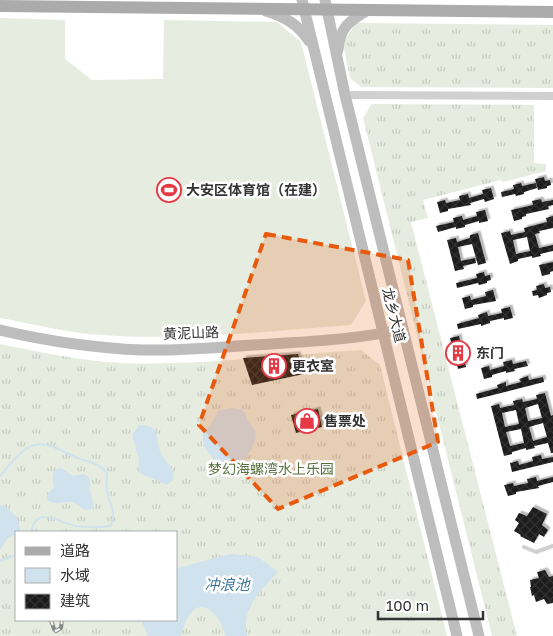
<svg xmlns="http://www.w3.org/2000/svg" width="553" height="636" viewBox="0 0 553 636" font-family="'Golos Text','Noto Sans SC',sans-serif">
<defs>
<pattern id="grass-tufts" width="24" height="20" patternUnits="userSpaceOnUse" patternTransform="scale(1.25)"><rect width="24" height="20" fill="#e6ecdf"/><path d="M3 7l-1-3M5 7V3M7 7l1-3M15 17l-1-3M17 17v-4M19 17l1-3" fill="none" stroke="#c6cbc0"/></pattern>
<pattern id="building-cross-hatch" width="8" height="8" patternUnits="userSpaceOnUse" patternTransform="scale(1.25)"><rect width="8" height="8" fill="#1a1a1a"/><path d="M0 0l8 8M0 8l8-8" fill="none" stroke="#333"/></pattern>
<filter id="shadow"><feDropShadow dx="2.5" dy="-2.5" stdDeviation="0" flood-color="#0004"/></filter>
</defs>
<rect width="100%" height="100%" fill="#fff"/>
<!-- grass -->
<g fill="url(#grass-tufts)" fill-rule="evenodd">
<path d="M356,23L553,25V88L361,87L350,78L343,43Z"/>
<path d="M372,104L534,105V163L546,164V171L503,182L501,180L423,200L428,218L411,222L517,636H492L363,118Z"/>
<path d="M0,344C40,352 80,361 121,363C201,366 282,355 361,350L380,365L447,636H0ZM16,532H176V620H16Z"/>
</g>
<!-- pitch -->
<path fill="#e6ecdf" d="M0,18L65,20V59L92,80L163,79L164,20L277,22L301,42L366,301L351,325C268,331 184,341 101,335C67,333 34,324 0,318Z"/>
<!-- water -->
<g fill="#cfe2ee">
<path d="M232,408C245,409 244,410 248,421C250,425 253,427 255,431C259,443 245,458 240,467C219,465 200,454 203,431L209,427L219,410Z"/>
<path d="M139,425C163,425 154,440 162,455C167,465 183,475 167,485L140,473L138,468L139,460L132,435Z"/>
<path d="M58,468L63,469L73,476L84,474L88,476C91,482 89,488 91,495C92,500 94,502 94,508L87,510C80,508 78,503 71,502C64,501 58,505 50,502L47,499L48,494L54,487C53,479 50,473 58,468Z"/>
<path d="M3,505C12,512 23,520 19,532H16V534L8,538L0,550V506Z"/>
<path d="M232,554L258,557L278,572C260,591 241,608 247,636H226C223,630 221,622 217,617C198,593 185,617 181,636H148L141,620H176V569L221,556Z"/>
</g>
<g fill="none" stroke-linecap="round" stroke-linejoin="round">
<!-- stream -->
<g stroke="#cfe2ee" stroke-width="2">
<path d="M0,476C16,458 29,435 56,448C63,451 70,455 77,458C88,462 100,463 107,473C107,478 106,484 107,489C108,502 117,512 111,525C102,529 86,527 76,526C59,523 37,504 31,532"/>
<path d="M0,561L16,555"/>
</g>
</g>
<!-- building -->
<g fill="url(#building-cross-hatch)" fill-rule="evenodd" filter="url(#shadow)">
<path d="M544,177L545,181L550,180L551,185L547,186V188L538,190L535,179Z"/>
<path d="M521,183L522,186L536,183L537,188L524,192V194L516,196L515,194L502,197L501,192L514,189L513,185Z"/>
<path d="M491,188L494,199L485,202L484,199L470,203L471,205L448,209V211L440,213L437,202L445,200L446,203L460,200L459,196L468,194L469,198L483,194L482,190Z"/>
<path d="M541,199L542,202L553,200V205L548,206L549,209L526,214V216L522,217V219L514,221L511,210L533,205L532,201Z"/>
<path d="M485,210L488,221L479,223V221L465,225V227L456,229V227L438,232L436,226L454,222L453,218L462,216L463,220L477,216L476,212Z"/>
<path d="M553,216V228L539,231L540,233L535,234L539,248L553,245V251L540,254L541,256L532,258V256L518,259V261L510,264L501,233L510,231L511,235L525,232L524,228L547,222L546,218ZM527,237L530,251L516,254L513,240Z"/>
<path d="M478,233L486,263L478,265L472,244L458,247L461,261L475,258L476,263L463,266L464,269L455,271L447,240L456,238L457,242L470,238V235Z"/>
<path d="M553,262V271L550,272V274L542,276L539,265Z"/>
<path d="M484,272L485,276L490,275L491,280L487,281V283L479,285L478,283L457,288L456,283L477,278L476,274Z"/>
<path d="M544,284L545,288L550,287L551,292L547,293V295L539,298L538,295L533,296L532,291L537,290L536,286Z"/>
<path d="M493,290L496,301L473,305V307L465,309L462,298L470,296L471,300L486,296L485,292Z"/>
<path d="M510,307L513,318L504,320V318L490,321V323L481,326V324L458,329L457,324L479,318L478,315L487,312L488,316L502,313L501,309Z"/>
<path d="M459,336L466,367L458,369L457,365H456L450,343L451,342L450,338Z"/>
<path d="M298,354L304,374L252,385L243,358Z"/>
<path d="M512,360L513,364L526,361L528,366L514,369L515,371L506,373V371L492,375V377L484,379L481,368L489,366L490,370L504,366L503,362Z"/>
<path d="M528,376L529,380L543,377L544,382L477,399L476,394L498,388L497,385L506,382V386L521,382L519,379Z"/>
<path d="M545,393L551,416L553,415V453H551L548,443L534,446L535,448L526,450V448L512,452V454L504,456L491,406L499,404L500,408L514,405L513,401L522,399L523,402L537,399L536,395ZM538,404L542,418L528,421L525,408ZM516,410L519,424L505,427L502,413ZM543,423L547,437L533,441L529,427ZM521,429L524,443L510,446L506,432Z"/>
<path d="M318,409L322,427L296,433L291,415Z"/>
<path d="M541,455L542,459L553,457V462L512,472L510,463L518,461L519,465L533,461L532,457Z"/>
<path d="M536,477L537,481L553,477V482L538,486L539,488L516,492V494L508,496L504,485L513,483L514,486L528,483L527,479Z"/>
<path d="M533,507L547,514L542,525L548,530L544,537L539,534L534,543L520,536L521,535L514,531L519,523L515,520L519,513L527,516Z"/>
<path d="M545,570L549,577L553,576V603L547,604L544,599L536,602L534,595L532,596L530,587H531L530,580L539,578L537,572Z"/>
</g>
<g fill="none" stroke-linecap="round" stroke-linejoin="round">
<!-- service -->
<path stroke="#d0d0d0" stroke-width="4" d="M524,547L536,552L553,546"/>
<!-- minor -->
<path stroke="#d0d0d0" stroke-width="8" d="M345,95L553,96"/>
<!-- secondary -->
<g stroke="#bdbdbd" stroke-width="11">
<path d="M302,0L457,636"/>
<path d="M325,0L345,95L479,636"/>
<path d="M266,11C285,17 298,24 309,41"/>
<path d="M338,50C340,27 349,21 368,10"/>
<path d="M0,330C47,341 94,348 143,350C186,351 229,346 272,344C316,341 360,339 403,329"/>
</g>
<!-- primary -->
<path stroke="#ababab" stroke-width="12" d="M0,6L553,12"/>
<defs>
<path id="rail" d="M51,620L54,629L56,631L61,628L62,620"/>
</defs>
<!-- rail casing -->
<use href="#rail" stroke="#888" stroke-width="4"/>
<!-- rail -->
<use href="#rail" stroke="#fff" stroke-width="2" stroke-dasharray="5.5" stroke-linecap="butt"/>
</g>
<!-- marked area -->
<path fill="#e8590c" fill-opacity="0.2" stroke="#e8590c" stroke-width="4" stroke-dasharray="10 6" stroke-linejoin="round" d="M266,234L408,260L438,442L278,509L199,425Z"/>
<!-- icons -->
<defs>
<symbol id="stadium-ring" viewBox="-11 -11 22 22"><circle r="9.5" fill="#fff" stroke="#e63946" stroke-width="1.5"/><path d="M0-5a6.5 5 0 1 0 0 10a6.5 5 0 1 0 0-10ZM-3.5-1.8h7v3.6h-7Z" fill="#e63946"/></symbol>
<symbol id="building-ring" viewBox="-11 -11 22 22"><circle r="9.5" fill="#fff" stroke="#e63946" stroke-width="1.5"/><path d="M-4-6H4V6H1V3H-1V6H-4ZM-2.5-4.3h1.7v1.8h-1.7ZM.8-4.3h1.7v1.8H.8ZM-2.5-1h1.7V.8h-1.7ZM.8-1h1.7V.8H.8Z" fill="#e63946"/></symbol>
<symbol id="shop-ring" viewBox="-11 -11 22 22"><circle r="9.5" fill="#fff" stroke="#e63946" stroke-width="1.5"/><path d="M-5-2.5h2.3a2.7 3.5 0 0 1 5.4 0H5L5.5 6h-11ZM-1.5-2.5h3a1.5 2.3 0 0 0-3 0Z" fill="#e63946"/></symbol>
</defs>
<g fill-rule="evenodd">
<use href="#stadium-ring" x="155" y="176" width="28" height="28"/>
<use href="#building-ring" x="444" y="339" width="28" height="28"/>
<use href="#building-ring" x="260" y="352" width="28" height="28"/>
<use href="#shop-ring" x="293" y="407" width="28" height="28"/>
</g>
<g text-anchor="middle" stroke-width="5" stroke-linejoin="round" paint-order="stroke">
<!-- poi labels -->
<g font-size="14" font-weight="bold" fill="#333" stroke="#fff" text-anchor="start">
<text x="186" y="195">大安区体育馆（在建）</text>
<text x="476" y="358">东门</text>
<text x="292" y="371">更衣室</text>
<text x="324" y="426">售票处</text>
</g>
<!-- street labels -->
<g font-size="14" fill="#333" stroke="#fff">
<text transform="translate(394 315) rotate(76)" y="5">龙乡大道</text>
<text transform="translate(191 333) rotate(-2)" y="5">黄泥山路</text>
</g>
<!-- park labels -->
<g font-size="14" fill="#56703f" stroke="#fff">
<text x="271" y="474">梦幻海螺湾水上乐园</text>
</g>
<!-- water labels -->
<g font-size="15" font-style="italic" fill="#3f7597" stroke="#fff">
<text x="227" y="590">冲浪池</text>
</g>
</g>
<!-- legend -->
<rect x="15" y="531" width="162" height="90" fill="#ffffff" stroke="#adadad"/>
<rect x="25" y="547" width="25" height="8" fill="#ababab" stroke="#adadad"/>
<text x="60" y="556" font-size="15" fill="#333333">道路</text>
<rect x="25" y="568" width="25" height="15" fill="#cfe2ee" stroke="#adadad"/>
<text x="60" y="581" font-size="15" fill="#333333">水域</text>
<rect x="25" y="594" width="25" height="15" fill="url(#building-cross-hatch)" stroke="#adadad"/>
<text x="60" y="606" font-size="15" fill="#333333">建筑</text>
<!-- scale -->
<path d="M378 611v8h105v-8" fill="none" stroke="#333333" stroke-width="2.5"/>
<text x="386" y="611" font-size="15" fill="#333333" stroke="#ffffff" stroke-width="4" paint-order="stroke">100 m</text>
</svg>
